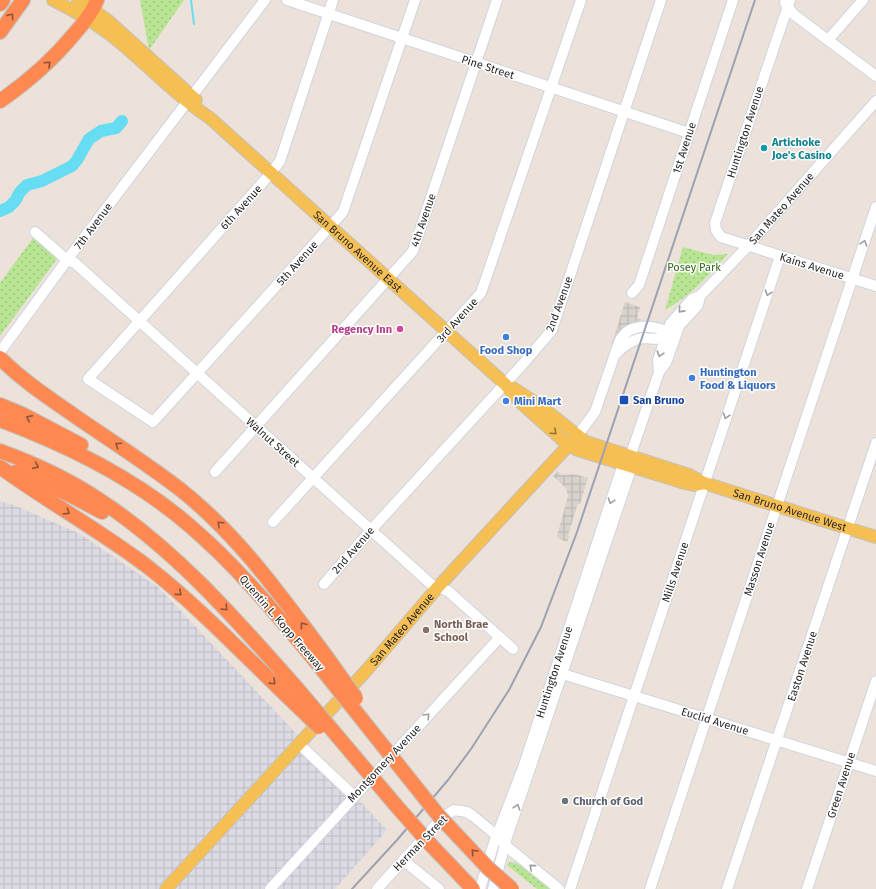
<svg xmlns="http://www.w3.org/2000/svg" width="876" height="889" viewBox="0 0 876 889" font-family="'Fira Sans',sans-serif">
<defs>
<pattern id="industrial-grid" width="8" height="8" patternUnits="userSpaceOnUse"><rect width="8" height="8" fill="#dcdae3"/><path d="M0 4h8M4 0v8" fill="none" stroke="#bdbbc3"/></pattern>
<pattern id="green-dots" width="8" height="8" patternUnits="userSpaceOnUse"><rect width="8" height="8" fill="#b8e593"/><path d="M2 2h.1M6 6h.1" fill="none" stroke="#9ec47f" stroke-width="1.8" stroke-linecap="round"/></pattern>
<pattern id="plaza-grid" width="8" height="8" patternUnits="userSpaceOnUse"><rect width="8" height="8" fill="#d7d2cc"/><path d="M0 4h8M4 0v8" fill="none" stroke="#b9b4af"/></pattern>
</defs>
<rect width="100%" height="100%" fill="#ece2d9"/>
<!-- industrial -->
<path fill="url(#industrial-grid)" d="M0,501L14,505L80,534L159,588L387,830L335,889H0Z"/>
<!-- green -->
<g fill="url(#green-dots)">
<path d="M140,0H184L149,50Z"/>
<path d="M33,238L57,259L0,336V283Z"/>
<path d="M683,247L713,255L728,254C707,277 693,294 665,310Z"/>
<path d="M509,862L516,863L520,865L550,889H537L507,865Z"/>
</g>
<!-- plaza -->
<g fill="url(#plaza-grid)">
<path d="M625,302L640,307L637,318L641,319L640,323L614,343H612Z"/>
<path d="M558,471L562,475L575,474L588,478L580,504L578,503L568,535L569,536L567,542L560,539L557,536L568,496L566,488L553,476Z"/>
</g>
<g fill="none" stroke-linecap="round" stroke-linejoin="round">
<!-- stream -->
<path stroke="#67ddf3" stroke-width="2" d="M191,0L194,24"/>
<!-- river -->
<path stroke="#67ddf3" stroke-width="12" d="M0,211L9,207L15,201L20,192L27,185L42,181L72,166L77,160L89,139L101,131L116,128L122,121"/>
<defs>
<g id="minor">
<path d="M287,0L689,133"/>
<path d="M333,0L280,161L271,173L88,379L153,422L343,212L415,0"/>
<path d="M790,0L715,223L716,230L721,237L876,286"/>
<path d="M785,3L793,14L876,76"/>
<path d="M828,40L863,0"/>
<path d="M192,96L265,0"/>
<path d="M35,232L67,260L75,263L432,585L448,591L513,649"/>
<path d="M632,293L639,285L642,276L733,0"/>
<path d="M0,352L67,260L187,102"/>
<path d="M616,354C623,346 633,339 644,338C653,338 656,341 663,336L669,337"/>
<path d="M659,372L658,360L670,324L692,299L700,296"/>
<path d="M577,436L595,412L619,342C627,325 645,325 661,329L663,336"/>
<path d="M215,472L413,251L497,0"/>
<path d="M273,522L481,293L581,0"/>
<path d="M324,584L371,530L523,364L552,330L661,0"/>
<path d="M556,672L876,771"/>
<path d="M299,744L354,796"/>
<path d="M403,860L439,889"/>
<path d="M270,889L500,637"/>
<path d="M377,889L443,817L454,810L467,812L473,816L490,830L512,851L559,889"/>
<path id="s1" d="M480,889L494,843L523,768L623,464L630,457L659,372L666,363L679,326L698,305L700,296L748,246L876,101"/>
<path d="M493,889L507,837L632,466L631,459"/>
<path d="M570,889L780,256"/>
<path d="M650,889L876,207"/>
<path d="M727,889L876,443"/>
<path d="M807,889L876,681"/>
</g>
<g id="major">
<path id="s2" d="M53,0C75,11 96,23 116,39C148,65 175,95 210,118L505,384L519,401L568,445L578,450L685,483L694,485L704,483"/>
<path d="M78,0L106,19L196,100"/>
<path id="s3" d="M513,388L539,405L586,442L689,475L704,483L876,537"/>
<path id="s4" d="M166,889L365,672L438,587L577,436"/>
</g>
<g id="highway">
<path d="M0,4L3,0"/>
<path d="M0,32L23,0"/>
<path d="M0,101C29,81 52,61 75,33C84,23 92,13 97,0"/>
<path d="M0,358C22,380 46,396 72,414C108,439 146,463 181,490C240,537 281,596 326,656"/>
<path d="M0,405L24,415L81,445"/>
<path d="M0,420C67,445 136,479 190,526C238,567 277,615 317,663"/>
<path d="M0,451C33,463 66,478 95,497C173,547 234,617 295,686"/>
<path d="M0,467C48,502 101,531 148,567C198,606 242,653 288,697"/>
<path d="M16,472L68,494L102,512"/>
<path d="M431,845L473,889"/>
</g>
</defs>
<!-- minor casing -->
<use href="#minor" stroke="#cfd4e2" stroke-width="12"/>
<!-- major casing -->
<use href="#major" stroke="#c3c3c3" stroke-width="14"/>
<!-- highway casing -->
<use href="#highway" stroke="#c3c3c3" stroke-width="16"/>
<!-- minor -->
<use href="#minor" stroke="#fff" stroke-width="10"/>
<!-- major -->
<use href="#major" stroke="#f6bf54" stroke-width="12"/>
<!-- highway -->
<use href="#highway" stroke="#ff8951" stroke-width="14"/>
<!-- rail -->
<path stroke="#9ca2b4" stroke-width="2" d="M352,889L397,840L448,780L471,749L509,690L541,627L577,532L755,0"/>
<defs>
<g id="highway-bridge">
<path d="M326,656L356,698"/>
<path d="M317,663L439,816L488,868L512,889"/>
<path d="M295,686L399,809L431,845"/>
<path d="M288,697L319,727"/>
</g>
</defs>
<!-- highway-bridge casing -->
<use href="#highway-bridge" stroke="#c3c3c3" stroke-width="16" stroke-linecap="butt"/>
<!-- highway-bridge -->
<use href="#highway-bridge" stroke="#ff8951" stroke-width="14"/>
</g>
<!-- one-way arrows -->
<defs><path id="oneway-chevron" d="M-2-3.5L2.5 0L-2 3.5" fill="none" stroke-width="1.6" stroke-linecap="round" stroke-linejoin="round"/></defs>
<g stroke="#89543a">
<use href="#oneway-chevron" transform="translate(11 16) rotate(-54)"/>
<use href="#oneway-chevron" transform="translate(48 64) rotate(-43)"/>
<use href="#oneway-chevron" transform="translate(29 418) rotate(-154)"/>
<use href="#oneway-chevron" transform="translate(118 445) rotate(-146)"/>
<use href="#oneway-chevron" transform="translate(36 466) rotate(24)"/>
<use href="#oneway-chevron" transform="translate(67 512) rotate(33)"/>
<use href="#oneway-chevron" transform="translate(220 524) rotate(-136)"/>
<use href="#oneway-chevron" transform="translate(179 593) rotate(41)"/>
<use href="#oneway-chevron" transform="translate(225 608) rotate(46)"/>
<use href="#oneway-chevron" transform="translate(303 625) rotate(-127)"/>
<use href="#oneway-chevron" transform="translate(273 682) rotate(44)"/>
<use href="#oneway-chevron" transform="translate(474 852) rotate(-133)"/>
</g>
<g stroke="#9e9e9e">
<use href="#oneway-chevron" transform="translate(864 243) rotate(-72)"/>
<use href="#oneway-chevron" transform="translate(768 293) rotate(109)"/>
<use href="#oneway-chevron" transform="translate(681 310) rotate(132)"/>
<use href="#oneway-chevron" transform="translate(660 354) rotate(107)"/>
<use href="#oneway-chevron" transform="translate(726 416) rotate(109)"/>
<use href="#oneway-chevron" transform="translate(611 501) rotate(108)"/>
<use href="#oneway-chevron" transform="translate(427 716) rotate(-47)"/>
<use href="#oneway-chevron" transform="translate(517 807) rotate(-72)"/>
<use href="#oneway-chevron" transform="translate(532 867) rotate(-140)"/>
</g>
<use stroke="#8f743e" href="#oneway-chevron" transform="translate(554 432) rotate(42)"/>
<!-- markers -->
<circle fill="#0f9aa8" stroke="#fff" stroke-width="1.5" cx="764" cy="148" r="4"/>
<circle fill="#d1479c" stroke="#fff" stroke-width="1.5" cx="400" cy="329" r="4"/>
<g fill="#3f7fe0" stroke="#fff" stroke-width="1.5">
<circle cx="506" cy="337" r="4"/>
<circle cx="692" cy="378" r="4"/>
<circle cx="506" cy="401" r="4"/>
</g>
<rect fill="#1a4fb4" stroke="#fff" stroke-width="1.5" x="619" y="395" width="10" height="10" rx="2"/>
<circle fill="#8d6e63" stroke="#fff" stroke-width="1.5" cx="426" cy="630" r="4"/>
<circle fill="#6b7280" stroke="#fff" stroke-width="1.5" cx="565" cy="801" r="4"/>
<g text-anchor="middle" stroke-width="3" stroke-linejoin="round" paint-order="stroke">
<!-- street labels -->
<g font-size="11" fill="#282828" stroke="#fff">
<text transform="translate(488 67) rotate(18)" y="4">Pine Street</text>
<text transform="translate(745 132) rotate(-72)" y="4">Huntington Avenue</text>
<text transform="translate(684 148) rotate(-72)" y="4">1st Avenue</text>
<text transform="translate(241 207) rotate(-48)" y="4">6th Avenue</text>
<text dy="4" stroke="none"><textPath href="#s1" startOffset="756">San Mateo Avenue</textPath></text>
<text transform="translate(423 220) rotate(-71)" y="4">4th Avenue</text>
<text transform="translate(93 226) rotate(-53)" y="4">7th Avenue</text>
<text dy="4" stroke="none"><textPath href="#s2" startOffset="396">San Bruno Avenue East</textPath></text>
<text transform="translate(297 263) rotate(-48)" y="4">5th Avenue</text>
<text transform="translate(812 266) rotate(17)" y="4">Kains Avenue</text>
<text transform="translate(559 304) rotate(-70)" y="4">2nd Avenue</text>
<text transform="translate(457 320) rotate(-48)" y="4">3rd Avenue</text>
<text transform="translate(273 442) rotate(42)" y="4">Walnut Street</text>
<text dy="4" stroke="none"><textPath href="#s3" startOffset="306">San Bruno Avenue West</textPath></text>
<text transform="translate(353 550) rotate(-49)" y="4">2nd Avenue</text>
<text transform="translate(759 559) rotate(-72)" y="4">Masson Avenue</text>
<text transform="translate(675 572) rotate(-72)" y="4">Mills Avenue</text>
<text transform="translate(282 623) rotate(49)" y="4">Quentin L. Kopp Freeway</text>
<text dy="4" stroke="none"><textPath href="#s4" startOffset="351">San Mateo Avenue</textPath></text>
<text transform="translate(802 666) rotate(-72)" y="4">Easton Avenue</text>
<text transform="translate(554 672) rotate(-72)" y="4">Huntington Avenue</text>
<text transform="translate(715 721) rotate(17)" y="4">Euclid Avenue</text>
<text transform="translate(384 763) rotate(-47)" y="4">Montgomery Avenue</text>
<text transform="translate(841 785) rotate(-72)" y="4">Green Avenue</text>
<text transform="translate(420 843) rotate(-46)" y="4">Herman Street</text>
</g>
<!-- culture labels -->
<g font-size="11" font-weight="bold" fill="#0d838f" stroke="#fff" text-anchor="start">
<text x="772" y="146">Artichoke<tspan x="772" dy="13">Joe's Casino</tspan></text>
</g>
<!-- park labels -->
<g font-size="11" fill="#306717" stroke="#fff">
<text x="694" y="271">Posey Park</text>
</g>
<!-- hotel labels -->
<g font-size="11" font-weight="bold" fill="#b23c85" stroke="#fff" text-anchor="end">
<text x="392" y="333">Regency Inn</text>
</g>
<!-- shop labels -->
<g font-size="11" font-weight="bold" fill="#366cbe" stroke="#fff" text-anchor="start">
<text x="506" y="354" text-anchor="middle">Food Shop</text>
<text x="700" y="376">Huntington<tspan x="700" dy="13">Food &amp; Liquors</tspan></text>
<text x="514" y="405">Mini Mart</text>
</g>
<!-- transit labels -->
<g font-size="11" font-weight="bold" fill="#164399" stroke="#fff" text-anchor="start">
<text x="633" y="404">San Bruno</text>
</g>
<!-- education labels -->
<g font-size="11" font-weight="bold" fill="#785e54" stroke="#fff" text-anchor="start">
<text x="434" y="628">North Brae<tspan x="434" dy="13">School</tspan></text>
</g>
<!-- worship labels -->
<g font-size="11" font-weight="bold" fill="#5b616d" stroke="#fff" text-anchor="start">
<text x="573" y="805">Church of God</text>
</g>
</g>
</svg>
